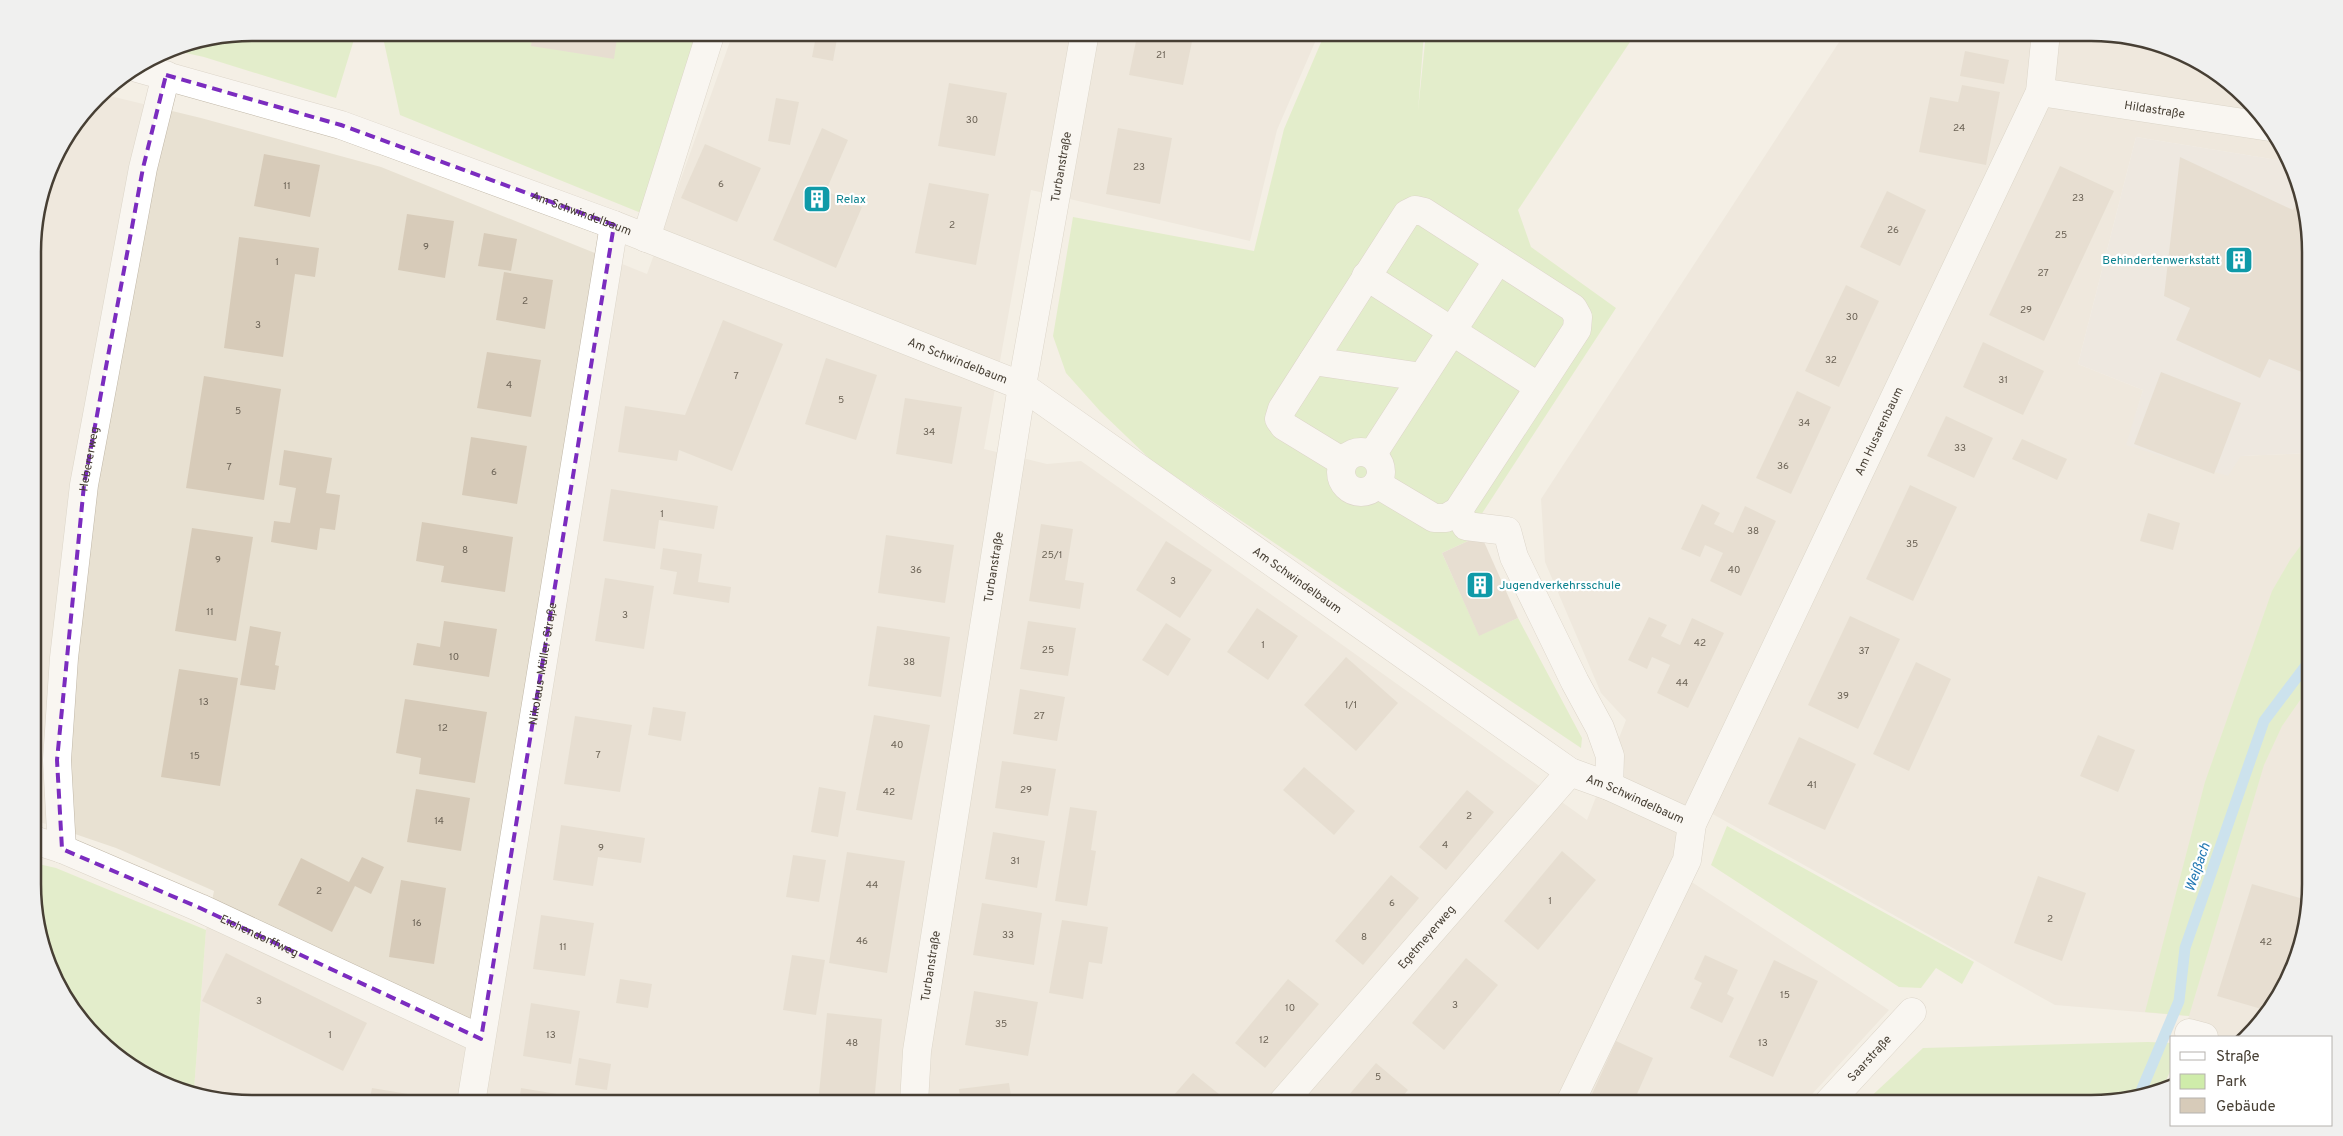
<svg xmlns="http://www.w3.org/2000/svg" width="2343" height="1136" viewBox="0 0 2343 1136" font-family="Overpass,sans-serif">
<rect width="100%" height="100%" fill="#f4efe5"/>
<!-- residential -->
<path fill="#e8e1d2" d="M733,33H1319L1277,130L1250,241L1031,190L984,449L1047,464L1081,461L1309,621L1587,820L1626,720L1601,693L1545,562L1541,499L1845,33H2091L2188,55L2265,119L2290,162L2136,137L2078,364L2143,390L2127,445L2241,456L2309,453L2310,884L2288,981L2256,1029L2246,1037H2183L2189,1016L2055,1005L1700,807L1670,868L1889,1010L1804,1103H252L194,1090L206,930L214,891L116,848L34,820L33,237L55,155L102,94L201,118L381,167L647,274Z"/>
<!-- industrial -->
<path fill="#e6e0da" d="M2136,137L2290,162L2294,168L2309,224V453L2241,456L2228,476L2126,445L2143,390L2078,364Z"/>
<!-- green -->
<g fill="#cfecaa">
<path d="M252,32L356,33L336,98L204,57L168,49Z"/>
<path d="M382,33H697L641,213L400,115Z"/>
<path d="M1325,33H1424L1418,111L1426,33H1636L1518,210L1531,247L1616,308L1481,515V535L1442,553L1479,635L1518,618L1582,738L1581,748L1152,461L1100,411L1066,373L1053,336L1073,217L1254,251L1284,129Z"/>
<path d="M2310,533V686L2282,726L2264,765L2189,1016L2145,1012L2205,782L2272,591L2290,560Z"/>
<path d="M1727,826L1974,962L1962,984L1936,968L1921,988L1899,987L1711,865Z"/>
<path d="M34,863L56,868L206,930L194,1090L155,1081L78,1017L49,968L34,913Z"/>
<path d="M2148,1042L2172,1043V1067L2161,1092L2105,1103H1864L1923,1048Z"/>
</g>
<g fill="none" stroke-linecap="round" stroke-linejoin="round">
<!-- stream -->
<path stroke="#9bd2f7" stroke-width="11" d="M2139,1096L2179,1001L2185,948L2264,721L2310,660"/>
</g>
<!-- building -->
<g fill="#d7cbb9">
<path d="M533,32H618L614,59L531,46Z"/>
<path d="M983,32H1010L1009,38Z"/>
<path d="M1138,32H1194L1183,85L1129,75Z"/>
<path d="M816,36L837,39L833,61L812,57Z"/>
<path d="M1965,51L2009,60L2004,84L1960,76Z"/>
<path d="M949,83L1007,93L995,156L938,146Z"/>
<path d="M1962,85L2000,92L1986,165L1919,152L1930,97L1958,102Z"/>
<path d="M776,98L799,102L790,145L768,141Z"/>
<path d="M822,128L848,140L826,191L862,207L836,268L773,240Z"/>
<path d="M1118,128L1172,138L1160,204L1106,194Z"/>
<path d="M705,144L761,168L737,222L681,198Z"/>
<path d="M264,154L320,165L310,217L254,206Z"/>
<path d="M2180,157L2293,210L2301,194L2309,224V375L2269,359L2260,378L2176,340L2190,308L2164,296Z"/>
<path d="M2060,166L2114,191L2044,341L1989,315Z"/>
<path d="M929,183L989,194L976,265L915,253Z"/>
<path d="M1887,191L1926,210L1900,266L1860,247Z"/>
<path d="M407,214L454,221L445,278L398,270Z"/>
<path d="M484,233L517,239L511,271L478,266Z"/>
<path d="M239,237L319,248L315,277L295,274L283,357L224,348Z"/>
<path d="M504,272L553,280L545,329L496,320Z"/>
<path d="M1846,285L1879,301L1839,387L1805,371Z"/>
<path d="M723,320L783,344L732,471L679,450L677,461L618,452L625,406L685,415Z"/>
<path d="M1983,342L2044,371L2023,415L1963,387Z"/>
<path d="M487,352L541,360L531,417L477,408Z"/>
<path d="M826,358L877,375L856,440L805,424Z"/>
<path d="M2161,372L2241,403L2214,474L2134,444Z"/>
<path d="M204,376L281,389L264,500L186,488Z"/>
<path d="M1797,391L1831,407L1791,494L1756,478Z"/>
<path d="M905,398L962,407L952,464L896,454Z"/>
<path d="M1946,416L1993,438L1974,478L1927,456Z"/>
<path d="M471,437L527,446L517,504L462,495Z"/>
<path d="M2022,439L2067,459L2057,480L2012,459Z"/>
<path d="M284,450L332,458L326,493L340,495L335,530L320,528L317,550L271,542L274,521L290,523L296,488L279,485Z"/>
<path d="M1910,485L1957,507L1913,601L1866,579Z"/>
<path d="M611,489L718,506L714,529L659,520L655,549L603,541Z"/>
<path d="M1702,504L1720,513L1714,524L1733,533L1745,506L1776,521L1741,596L1710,581L1723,553L1705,545L1700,557L1681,549Z"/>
<path d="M2148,513L2180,523L2173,550L2140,541Z"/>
<path d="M422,522L513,537L505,592L441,582L444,566L416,561Z"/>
<path d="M1041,524L1073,529L1065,580L1084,583L1080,609L1029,601Z"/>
<path d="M192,528L253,537L236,641L175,631Z"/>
<path d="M886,535L954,545L945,603L878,593Z"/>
<path d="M1481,535L1518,618L1479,636L1442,553Z"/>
<path d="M1166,541L1212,570L1180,618L1136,590Z"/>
<path d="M663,548L702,554L698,582L731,587L729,603L673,594L677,572L660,569Z"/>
<path d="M605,578L654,586L644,649L595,641Z"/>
<path d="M1257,608L1298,636L1268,680L1227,652Z"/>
<path d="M1850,616L1900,639L1858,729L1808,705Z"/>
<path d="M1649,617L1667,625L1661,636L1680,645L1692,618L1724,633L1688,708L1657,693L1670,665L1652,657L1647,669L1628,660Z"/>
<path d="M444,621L497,629L489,677L413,665L417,643L440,647Z"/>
<path d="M1028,621L1076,628L1068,676L1020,669Z"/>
<path d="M1166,623L1191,639L1168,676L1142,660Z"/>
<path d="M250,626L281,632L275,665L279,666L275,690L240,685Z"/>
<path d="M877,626L950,637L941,697L868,686Z"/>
<path d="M1346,657L1398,703L1356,751L1304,705Z"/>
<path d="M1916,662L1951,679L1909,771L1873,754Z"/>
<path d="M179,669L238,678L220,786L161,777Z"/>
<path d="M1020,689L1065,697L1057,741L1013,734Z"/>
<path d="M405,699L487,712L475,783L419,774L421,758L396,753Z"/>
<path d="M653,707L686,712L681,741L648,735Z"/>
<path d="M874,715L930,725L912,820L856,810Z"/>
<path d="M575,716L632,725L620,792L564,784Z"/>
<path d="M2098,735L2135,750L2118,792L2080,776Z"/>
<path d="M1799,737L1856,764L1825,830L1768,804Z"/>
<path d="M1002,761L1056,769L1048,816L995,808Z"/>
<path d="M1304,767L1355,811L1334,835L1283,790Z"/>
<path d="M819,787L846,792L838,837L811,832Z"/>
<path d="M416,789L470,798L461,851L407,842Z"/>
<path d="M1467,790L1494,812L1446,870L1419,847Z"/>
<path d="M1070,807L1097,811L1091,850L1096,851L1087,906L1055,901Z"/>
<path d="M561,825L645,838L641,863L598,857L593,886L553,880Z"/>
<path d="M993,832L1045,841L1037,888L985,879Z"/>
<path d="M1562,851L1596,880L1538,950L1504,921Z"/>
<path d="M847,852L905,861L887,973L829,963Z"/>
<path d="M793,855L826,860L819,902L786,897Z"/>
<path d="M362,857L384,867L371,894L355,886L332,932L278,905L301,858L349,882Z"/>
<path d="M1391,875L1419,898L1363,965L1335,941Z"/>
<path d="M2038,876L2086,893L2062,961L2014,943Z"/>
<path d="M401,880L446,888L434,964L389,957Z"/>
<path d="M2252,884L2307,900L2288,981L2268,1011L2217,996Z"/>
<path d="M982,903L1042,913L1034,965L973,955Z"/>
<path d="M541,915L594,923L585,976L533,969Z"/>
<path d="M1062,920L1108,927L1102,964L1089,962L1083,999L1049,993Z"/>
<path d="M226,953L367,1023L343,1071L202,1001Z"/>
<path d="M792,955L825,960L816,1015L783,1010Z"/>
<path d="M1705,955L1738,970L1727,994L1734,998L1722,1023L1690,1008L1702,983L1694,979Z"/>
<path d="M1466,958L1498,985L1444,1050L1412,1023Z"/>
<path d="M1774,960L1818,981L1773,1077L1729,1057Z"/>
<path d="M620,979L652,984L648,1008L616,1003Z"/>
<path d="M1288,979L1319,1004L1265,1068L1235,1043Z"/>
<path d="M974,991L1038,1002L1028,1056L965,1045Z"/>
<path d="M531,1003L580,1011L571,1064L523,1056Z"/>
<path d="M827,1013L882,1019L874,1103H818Z"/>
<path d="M1616,1041L1653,1058L1633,1103H1588Z"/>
<path d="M579,1058L611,1064L607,1090L575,1085Z"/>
<path d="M1376,1063L1408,1090L1397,1103H1342Z"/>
<path d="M1193,1073L1230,1103H1167Z"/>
<path d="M1009,1083L1012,1103H961L959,1089Z"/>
<path d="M372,1088L420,1096L419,1103H369Z"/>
<path d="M521,1088L599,1101L598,1103H519Z"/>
<path d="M632,1096L662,1101V1103H631Z"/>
</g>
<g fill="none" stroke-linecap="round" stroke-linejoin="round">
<defs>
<g id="minor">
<path id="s1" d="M137,68L341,125L614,225L1022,386L1570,772L1609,786L1692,824"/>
<path id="s2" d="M2040,92L2270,127"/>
<path d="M646,238L711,32"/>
<path d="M1366,276L1539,387"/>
<path d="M1313,361L1422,377"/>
<circle cx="1361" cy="472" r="20"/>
<path d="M1372,455L1498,260"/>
<path d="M1343,462L1284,426L1279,419L1282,409L1407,214L1415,210L1424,212L1573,308L1578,317L1577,329L1458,511L1446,518H1434L1377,484"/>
<path d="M1458,511L1466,526L1507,531L1514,557L1575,682L1600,728L1610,756L1609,786"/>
<path id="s3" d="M34,840L62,849L200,908L481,1039"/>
<path id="s4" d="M62,849L57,760L64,658L84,485L143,168L166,75"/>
<path d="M2189,1033L2204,1037"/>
<path id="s5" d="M471,1103L614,225"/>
<path id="s6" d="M914,1103L917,1051L1022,386L1085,32"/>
<path id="s7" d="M1282,1103L1570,772"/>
<path id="s8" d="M1570,1103L1687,860L1692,824L2040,92L2046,32"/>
<path id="s9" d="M1828,1103L1912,1012"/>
</g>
</defs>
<!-- minor casing -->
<use href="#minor" stroke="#c0b7a7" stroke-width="29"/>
<!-- minor -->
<use href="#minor" stroke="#fff" stroke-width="28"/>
</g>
<!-- marked area -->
<path d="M0 0H2343V1136H0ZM166,75L341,125L614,225L481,1039L200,908L62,849L57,760L84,485L143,168Z" fill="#f4efe5" fill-opacity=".55" fill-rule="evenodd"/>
<path fill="none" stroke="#7b2cbf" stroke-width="4" stroke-dasharray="10 6" stroke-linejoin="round" d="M166,75L341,125L614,225L481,1039L200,908L62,849L57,760L84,485L143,168Z"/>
<!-- icons -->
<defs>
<symbol id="building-square" viewBox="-11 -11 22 22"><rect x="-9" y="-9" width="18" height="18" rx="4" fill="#0f9aa8" stroke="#fff"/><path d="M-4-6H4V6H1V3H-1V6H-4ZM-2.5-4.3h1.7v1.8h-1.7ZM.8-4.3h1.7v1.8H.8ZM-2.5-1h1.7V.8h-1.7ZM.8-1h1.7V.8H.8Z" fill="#fff"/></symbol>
</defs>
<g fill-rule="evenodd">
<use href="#building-square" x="801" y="183" width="32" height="32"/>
<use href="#building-square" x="2223" y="244" width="32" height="32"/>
<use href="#building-square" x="1464" y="569" width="32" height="32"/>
</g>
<g text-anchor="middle" stroke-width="4.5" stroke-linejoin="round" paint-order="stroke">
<!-- number labels -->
<g font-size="10" fill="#6b6255">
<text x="1161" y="58">21</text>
<text x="972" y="123">30</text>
<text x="1959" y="131">24</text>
<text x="1139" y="170">23</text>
<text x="721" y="187">6</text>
<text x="287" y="189">11</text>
<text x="2078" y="201">23</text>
<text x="952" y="228">2</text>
<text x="1893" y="233">26</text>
<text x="2061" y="238">25</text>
<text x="426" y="250">9</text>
<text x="277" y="265">1</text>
<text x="2043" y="276">27</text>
<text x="525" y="304">2</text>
<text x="2026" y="313">29</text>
<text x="1852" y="320">30</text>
<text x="258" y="328">3</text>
<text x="1831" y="363">32</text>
<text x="736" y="379">7</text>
<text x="2003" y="383">31</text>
<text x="509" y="388">4</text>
<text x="841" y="403">5</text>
<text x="238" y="414">5</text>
<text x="1804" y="426">34</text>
<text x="929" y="435">34</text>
<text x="1960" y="451">33</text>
<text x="1783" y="469">36</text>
<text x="229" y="470">7</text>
<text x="494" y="475">6</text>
<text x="662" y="517">1</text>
<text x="1753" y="534">38</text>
<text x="1912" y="547">35</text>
<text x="465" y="553">8</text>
<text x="1052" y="558">25/1</text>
<text x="218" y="563">9</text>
<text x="916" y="573">36</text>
<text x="1734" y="573">40</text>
<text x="1173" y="584">3</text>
<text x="210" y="615">11</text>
<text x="625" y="618">3</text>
<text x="1700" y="646">42</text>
<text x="1263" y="648">1</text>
<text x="1048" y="653">25</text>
<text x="1864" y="654">37</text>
<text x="454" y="660">10</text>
<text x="909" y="665">38</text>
<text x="1682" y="686">44</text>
<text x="1843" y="699">39</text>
<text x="204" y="705">13</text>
<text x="1351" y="708">1/1</text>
<text x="1039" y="719">27</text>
<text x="443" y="731">12</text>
<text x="897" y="748">40</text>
<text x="598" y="758">7</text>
<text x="195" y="759">15</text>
<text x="1812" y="788">41</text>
<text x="1026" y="793">29</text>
<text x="889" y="795">42</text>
<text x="1469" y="819">2</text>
<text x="439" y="824">14</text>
<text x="1445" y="848">4</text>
<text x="601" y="851">9</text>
<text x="1015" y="864">31</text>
<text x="872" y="888">44</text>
<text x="319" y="894">2</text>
<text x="1550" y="904">1</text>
<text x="1392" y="906">6</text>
<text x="2050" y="922">2</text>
<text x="417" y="926">16</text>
<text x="1008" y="938">33</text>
<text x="1364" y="940">8</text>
<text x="862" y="944">46</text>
<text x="2266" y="945">42</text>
<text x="563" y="950">11</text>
<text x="1785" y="998">15</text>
<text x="259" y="1004">3</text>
<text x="1455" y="1008">3</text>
<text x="1290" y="1011">10</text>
<text x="1001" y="1027">35</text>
<text x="330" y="1038">1</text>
<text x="551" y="1038">13</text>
<text x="1264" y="1043">12</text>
<text x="852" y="1046">48</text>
<text x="1763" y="1046">13</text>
<text x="1378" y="1080">5</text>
</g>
<!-- street labels -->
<g font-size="12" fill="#473f34" stroke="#fff">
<text dy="4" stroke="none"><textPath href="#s2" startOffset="116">Hildastraße</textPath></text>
<text dy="4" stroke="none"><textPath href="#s6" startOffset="948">Turbanstraße</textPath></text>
<text dy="4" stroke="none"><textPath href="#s1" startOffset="468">Am Schwindelbaum</textPath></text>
<text dy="4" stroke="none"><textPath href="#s1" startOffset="872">Am Schwindelbaum</textPath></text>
<text dy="4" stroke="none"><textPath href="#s8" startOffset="741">Am Husarenbaum</textPath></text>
<text dy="4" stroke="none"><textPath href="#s4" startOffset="392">Hebererweg</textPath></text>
<text dy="4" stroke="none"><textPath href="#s6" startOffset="542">Turbanstraße</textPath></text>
<text dy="4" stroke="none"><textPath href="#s1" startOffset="1278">Am Schwindelbaum</textPath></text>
<text dy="4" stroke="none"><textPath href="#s5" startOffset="445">Nikolaus-Müller-Straße</textPath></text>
<text dy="4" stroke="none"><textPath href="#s1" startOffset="1682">Am Schwindelbaum</textPath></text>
<text dy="4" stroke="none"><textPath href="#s3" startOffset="245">Eichendorffweg</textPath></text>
<text dy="4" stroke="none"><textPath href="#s7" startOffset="220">Egetmeyerweg</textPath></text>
<text dy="4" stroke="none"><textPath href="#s6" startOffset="138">Turbanstraße</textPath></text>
<text dy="4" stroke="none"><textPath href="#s9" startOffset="61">Saarstraße</textPath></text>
</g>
<!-- culture labels -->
<g font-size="12" fill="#0d838f" stroke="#fff" text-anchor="start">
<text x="836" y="203">Relax</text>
<text x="2220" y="264" text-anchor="end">Behindertenwerkstatt</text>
<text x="1499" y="589">Jugendverkehrsschule</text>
</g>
<!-- water labels -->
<g font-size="14" font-style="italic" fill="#2378b3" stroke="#fff">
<text transform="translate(2197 867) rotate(-71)" y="5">Weißach</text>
</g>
</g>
<!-- crop -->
<path d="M0 0H2343V1136H0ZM252 41H2091A211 211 0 0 1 2302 252V884A211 211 0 0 1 2091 1095H252A211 211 0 0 1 41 884V252A211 211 0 0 1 252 41Z" fill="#f0f0ef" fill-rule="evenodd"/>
<path fill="none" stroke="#473f34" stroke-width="2.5" d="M252 41H2091A211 211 0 0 1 2302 252V884A211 211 0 0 1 2091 1095H252A211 211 0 0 1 41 884V252A211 211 0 0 1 252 41Z"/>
<!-- legend -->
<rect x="2170" y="1036" width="162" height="90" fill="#ffffff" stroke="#b5b2ae"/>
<rect x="2180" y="1052" width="25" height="8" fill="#ffffff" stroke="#b5b2ae"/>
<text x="2216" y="1061" font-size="15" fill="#473f34">Straße</text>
<rect x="2180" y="1074" width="25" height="15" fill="#cfecaa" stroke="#b5b2ae"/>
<text x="2216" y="1086" font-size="15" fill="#473f34">Park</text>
<rect x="2180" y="1098" width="25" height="15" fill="#d7cbb9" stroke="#b5b2ae"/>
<text x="2216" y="1111" font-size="15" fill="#473f34">Gebäude</text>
</svg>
